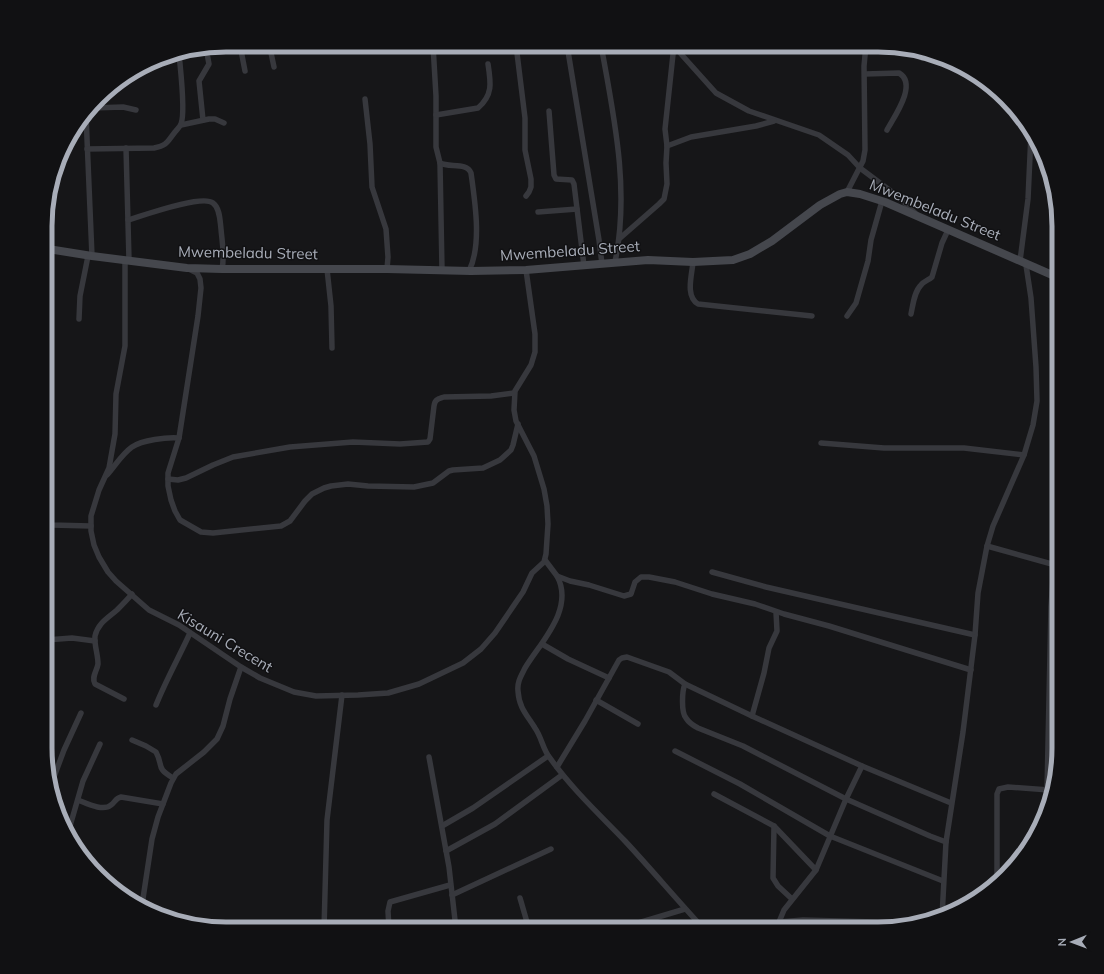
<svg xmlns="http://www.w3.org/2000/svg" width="1104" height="974" viewBox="0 0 1104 974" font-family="Mulish,sans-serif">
<rect width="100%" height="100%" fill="#161618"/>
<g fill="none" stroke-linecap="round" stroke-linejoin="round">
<!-- street -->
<g stroke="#37383d" stroke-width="5.5">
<path d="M240,45L245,71"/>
<path d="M433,45L436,96V147L440,163C449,168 467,162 471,173C475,202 482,245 469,271"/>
<path d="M516,45L525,118V150L531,179V187L529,192L526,196"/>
<path d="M567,45L599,240L602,264"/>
<path d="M601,45C614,117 630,190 615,262"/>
<path d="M676,45L681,54L716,93L749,111L819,135L848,155L860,168L900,198L916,214"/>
<path d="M241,52L268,47L270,48L274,67"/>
<path d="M922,58L923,54"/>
<path d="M865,74L899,73C918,84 894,117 887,130"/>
<path d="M365,99L370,144L372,187L386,229L388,257L387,269"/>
<path d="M92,108L123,107L136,110"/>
<path d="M549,111L554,175L556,179L572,180L574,184L584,266"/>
<path d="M86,115L92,256"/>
<path d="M436,115L478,108C493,95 491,83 488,64"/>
<path d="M203,120L199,81L209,64L206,48"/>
<path d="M181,125L209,119H215L224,123"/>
<path d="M667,146L691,137L756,126L774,121"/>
<path d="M126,148L129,260"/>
<path d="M87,149L154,148C168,145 167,142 175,132C177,129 180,127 181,124C186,112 180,67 179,53"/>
<path d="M440,163L442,270"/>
<path d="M847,192L863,161L865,150L864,66L866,45"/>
<path d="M538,212L577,209"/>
<path d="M128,220C142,216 202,194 213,203C220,208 220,221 221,229C222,242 225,255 222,269"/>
<path d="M619,239L659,204L664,199L667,184L666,163L667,146L665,129L674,45"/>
<path d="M125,260V346L116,394L115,434L109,468L99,490L91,516V531L94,545L99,557L108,572L116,581L149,610L179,625L241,667L260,678L294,692L316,696L358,695L388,693L419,684L463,663L481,649L495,633L523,592L532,573L544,562L546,554L548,524L547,506L544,489L534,456L516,421L514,410L515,391L531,365L535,352V334L526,270"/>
<path d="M1020,261L1028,199L1031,134"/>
<path d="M693,262C692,275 685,296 698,304L812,316"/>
<path d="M189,269L197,273L200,279L201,288L198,316L179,438L168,473V486L171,500L175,511L180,520L201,532L213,533L281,526L290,521L305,501L312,494L324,488L331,486L348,484L368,486L414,487L433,483L449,471L453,470L483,468L500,460L511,450L513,445L518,424"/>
<path d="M327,269L331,306L332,348"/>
<path d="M911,314C913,305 914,292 921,285C924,281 929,280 932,277L942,243L948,230"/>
<path d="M847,316L856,303L868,261L871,240L882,201"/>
<path d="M79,319L80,296L88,256"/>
<path d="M821,443L884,448H964L1024,455"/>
<path d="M107,475C115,466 122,454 132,447C142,440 167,437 179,438"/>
<path d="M168,479L178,480L186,478L213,465L233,457L290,447L353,442L400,444L428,442L430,439L434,406C435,399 438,399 444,397L491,396L514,393"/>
<path d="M47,523L51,525L91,526"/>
<path d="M47,540L48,524"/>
<path d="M987,546L1059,566"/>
<path d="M545,560L557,576L570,581L589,585L624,596L631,594L635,582L641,577H649L675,582L712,594L755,604L784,614L829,626L971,670"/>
<path d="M712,572L766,587L975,635"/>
<path d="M557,576C575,609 540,643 525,668C521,676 517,682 518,691C519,708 527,715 535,728C542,738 543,750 550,758C572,789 599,814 625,841C652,870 677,900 704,929"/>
<path d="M46,640L72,638L95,641"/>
<path d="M542,644L568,659L609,678"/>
<path d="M685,684C682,691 681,712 686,718C689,723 694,726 698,728L743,746L846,799L930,836L946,842"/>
<path d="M124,699L95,684C91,677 97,671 98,664C98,654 94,645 95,636C98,623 108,618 117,610C122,605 127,600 132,594"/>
<path d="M596,700L638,724"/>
<path d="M156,705C166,680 179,657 190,633"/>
<path d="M752,716L764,673L769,648L777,631L776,612"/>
<path d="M132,740L146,746L156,752C164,767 155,767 173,778"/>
<path d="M675,751L740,784L830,836L943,881"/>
<path d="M429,757L449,867L456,929"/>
<path d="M557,767L585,721L619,660L622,658L627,657L669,672L685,684L752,716L862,766L951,803"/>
<path d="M51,785L64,750L81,713"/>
<path d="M1047,790L1051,607L1054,565"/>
<path d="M714,794L774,826L816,870"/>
<path d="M78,800C86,803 103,812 111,805C115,802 116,798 121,797L163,804"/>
<path d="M442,826L473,808L548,756"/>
<path d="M774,826L773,878L778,886L792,899"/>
<path d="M68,833L83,781L100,744"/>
<path d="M446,851L495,824L562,775"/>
<path d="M997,884V794L999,789L1008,787L1049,790"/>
<path d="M452,895L551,849"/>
<path d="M520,898L529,929"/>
<path d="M142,905L152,839L158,817L171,783L176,774L204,752L217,739L223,726L230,699L241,667"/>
<path d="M942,917L946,842L963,732L975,635L978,593L987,546L993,526L1024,455L1033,425L1037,401L1036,367L1031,298L1026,265"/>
<path d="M779,922L784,910L816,870L846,799L862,766"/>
<path d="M324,929L327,820L342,695"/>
<path d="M389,929L388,911L390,902L450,885"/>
<path d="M618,929L685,909"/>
<path d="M764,929L779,922L803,920L912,923"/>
</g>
<!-- secondary -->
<path stroke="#45474d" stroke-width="8" d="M48,249L92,256L187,268L222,269H387L471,271L526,270L648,260L693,262L733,260L750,254L772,241L820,205L840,194L847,192L860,194L885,202L1059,278"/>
</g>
<g text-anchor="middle" stroke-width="3" stroke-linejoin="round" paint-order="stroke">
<!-- street labels -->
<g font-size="15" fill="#a8adb8" stroke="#111113">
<text transform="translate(935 210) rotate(22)" y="5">Mwembeladu Street</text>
<text transform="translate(570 251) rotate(-4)" y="5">Mwembeladu Street</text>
<text transform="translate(248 253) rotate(1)" y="5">Mwembeladu Street</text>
<text transform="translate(225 641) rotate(31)" y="5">Kisauni Crecent</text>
</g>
</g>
<!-- crop -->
<path d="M0 0H1104V974H0ZM226 52H878A174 174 0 0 1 1052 226V748A174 174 0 0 1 878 922H226A174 174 0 0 1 52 748V226A174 174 0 0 1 226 52Z" fill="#111113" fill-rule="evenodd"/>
<path fill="none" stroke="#a8adb8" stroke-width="5" d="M226 52H878A174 174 0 0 1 1052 226V748A174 174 0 0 1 878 922H226A174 174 0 0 1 52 748V226A174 174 0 0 1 226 52Z"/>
<!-- north arrow -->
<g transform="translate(1072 942) rotate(269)" stroke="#111113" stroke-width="3" paint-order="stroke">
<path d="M0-3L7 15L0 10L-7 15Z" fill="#a8adb8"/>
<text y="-6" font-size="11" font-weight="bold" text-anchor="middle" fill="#a8adb8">N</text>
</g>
</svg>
